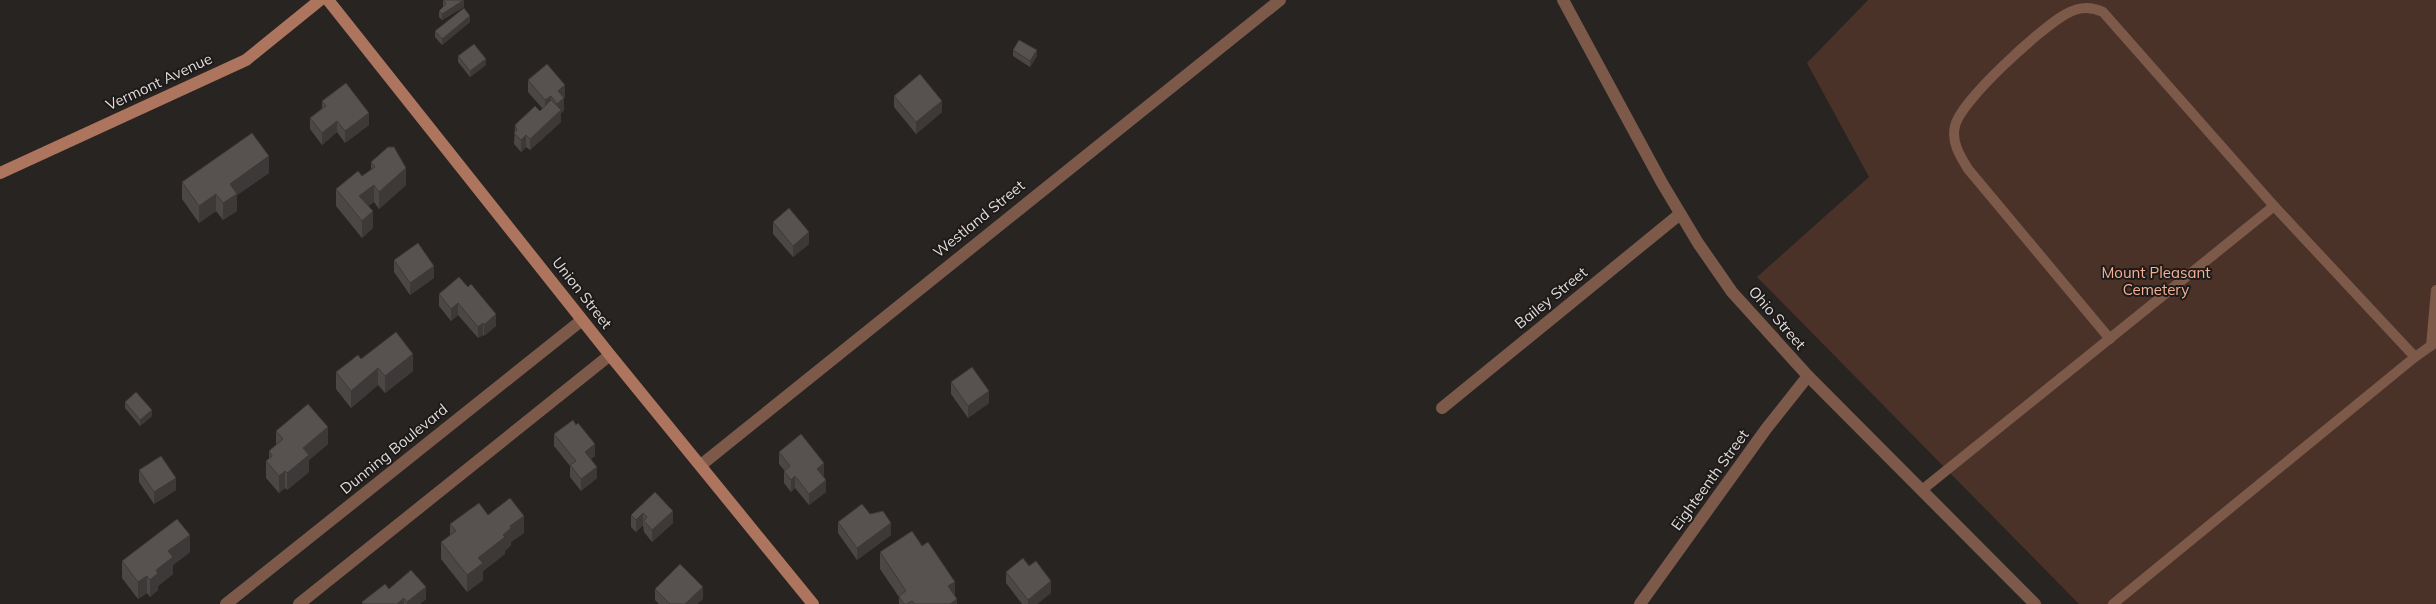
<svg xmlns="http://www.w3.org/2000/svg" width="2436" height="604" viewBox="0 0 2436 604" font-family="Mulish,sans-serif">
<rect width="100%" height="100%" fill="#282422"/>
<!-- green -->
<path fill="#4a3228" d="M1868,0H2436V604H2079L1757,277L1869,177L1807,63Z"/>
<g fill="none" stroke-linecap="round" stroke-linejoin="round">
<!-- service -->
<g stroke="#7c5949" stroke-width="10">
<path d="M2110,339L1968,169C1960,156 1951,142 1955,126C1960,101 2042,27 2066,14C2078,7 2091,6 2103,12L2274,206L2415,357"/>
<path d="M2431,346L2436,290"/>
<path d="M1922,490L2274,206"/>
<path d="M2113,604L2415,357L2436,342"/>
</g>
<!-- minor -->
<g stroke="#7c5949" stroke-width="12">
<path d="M1442,408L1680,214"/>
<path d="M701,465L1280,0"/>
<path d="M226,604L582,320"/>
<path d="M299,604L610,355"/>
<path d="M1640,604L1766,429L1808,376"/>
</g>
<!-- tertiary -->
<path stroke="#7c5949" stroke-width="12" d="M1563,0L1662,183L1698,243L1732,292L1808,376L2035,604"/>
<!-- secondary -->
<g stroke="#ad755d" stroke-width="12">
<path d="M328,0L610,355L813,604"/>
<path d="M0,173L246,60L320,0"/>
</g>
</g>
<!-- wall -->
<g fill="#4b4745">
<path d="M443,0L464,7L442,20L439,17V11L443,7Z"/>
<path d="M470,22L442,45L435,37V31Z"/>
<path d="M1013,50L1037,56L1030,67L1013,56Z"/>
<path d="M458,56L486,65L470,77L458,62Z"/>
<path d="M528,80L565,97L564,98V110L561,113V122L530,150L526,147L521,152L514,144L515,125L540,111L542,108L528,92Z"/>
<path d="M894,96L942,112L916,134L894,107Z"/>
<path d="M322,101L369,125L345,143L337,132L322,145L310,129V118L322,108Z"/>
<path d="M371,162L406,185L379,209L374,202L368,206L373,228L362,238L336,206V189L362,176L371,170Z"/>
<path d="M269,173L237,195V211L223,220L216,211L199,223L182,199V182Z"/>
<path d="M773,222L809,244L793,257L773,234Z"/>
<path d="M394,260L434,278L410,295L394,272Z"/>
<path d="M459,277L496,326L484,336L483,335L478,338L458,315L451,321L439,306V294Z"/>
<path d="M361,359L413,371L385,393L378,385L351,408L336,389V372Z"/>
<path d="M951,382L989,403L968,418L951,394Z"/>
<path d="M125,402L152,416L140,426L125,408Z"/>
<path d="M276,431L328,444L309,460V472L287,490L285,488L279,493L266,478V461L269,459V451L276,445Z"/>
<path d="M554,434L595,456L591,459L597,478L581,491L570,477V466L554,446Z"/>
<path d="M779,452L824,475L823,476L826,492L809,505L795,488L791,492L784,483V470L779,464Z"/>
<path d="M139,470L176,490L154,504L139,482Z"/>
<path d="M655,492L673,523L652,542L644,532L643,525L636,532L631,527V515Z"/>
<path d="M870,514L891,535L857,560L838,533V522Z"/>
<path d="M488,515L524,533L511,542V545L505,551V554L483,571V580L467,592L441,559V542L450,536V524Z"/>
<path d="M190,552L173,565V574L158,586V590L150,597L147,593L138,599L122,578V561Z"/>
<path d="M880,552L955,597L957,604H899V597L880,569Z"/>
<path d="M1006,572L1051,593L1037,604H1022L1006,583Z"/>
<path d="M389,589L426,599L420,604H362V602Z"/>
<path d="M655,589L703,599L697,604H659L655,600Z"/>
</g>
<!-- shaded-wall -->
<g fill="#3d3938">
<path d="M464,0V7L442,20V14Z"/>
<path d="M470,16V22L442,45V39Z"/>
<path d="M1037,50V56L1030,67V61Z"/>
<path d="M486,59V65L470,77V71Z"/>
<path d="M565,85V97L558,103V91Z"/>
<path d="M551,96V108L545,112V100Z"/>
<path d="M564,98V110L561,113V122L530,150V139L557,113V104Z"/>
<path d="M942,101V112L916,134V122Z"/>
<path d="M369,113V125L345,143V131Z"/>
<path d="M337,121V132L322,145V133Z"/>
<path d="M526,135V147L521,152V140Z"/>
<path d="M269,156V173L237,195V211L223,220V203L230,184Z"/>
<path d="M406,168V185L379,209V192Z"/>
<path d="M374,185V202L359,213V196Z"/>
<path d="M216,194V211L199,223V206Z"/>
<path d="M373,211V228L362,238V221Z"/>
<path d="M809,232V244L793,257V246Z"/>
<path d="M434,266V278L410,295V283Z"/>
<path d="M458,303V315L451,321V309Z"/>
<path d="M496,314V326L484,336V325Z"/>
<path d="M483,323V335L478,338V327Z"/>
<path d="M413,354V371L385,393V376Z"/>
<path d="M378,368V385L351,408V391Z"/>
<path d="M989,391V403L968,418V406Z"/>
<path d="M152,410V416L140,426V420Z"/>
<path d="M328,427V444L309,460V472L287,490V473L303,448Z"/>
<path d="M595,444V456L585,464V452Z"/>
<path d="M824,463V475L817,480V469Z"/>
<path d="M597,467V478L581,491V479Z"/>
<path d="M285,471V488L279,493V476Z"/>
<path d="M795,476V488L791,492V480Z"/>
<path d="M176,478V490L154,504V492Z"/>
<path d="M826,480V492L809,505V494Z"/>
<path d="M673,511V523L652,542V530Z"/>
<path d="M643,513V525L636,532V520Z"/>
<path d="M524,516V533L511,542V545L505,551V554L483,571V580L467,592V575L478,558L503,535L510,526Z"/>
<path d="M891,523V535L857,560V548Z"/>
<path d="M190,535V552L173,565V574L158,586V590L150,597V580L168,551Z"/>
<path d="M147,576V593L138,599V582Z"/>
<path d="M1051,581V593L1037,604H1028V600Z"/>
<path d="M955,582V599L948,586Z"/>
<path d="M426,587V599L420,604H407V602Z"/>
<path d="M703,587V599L697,604H685Z"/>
<path d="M404,598V604H397Z"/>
<path d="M957,599V604H950Z"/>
</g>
<!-- building -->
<g fill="#575250" stroke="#3d3938">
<path d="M443,0H464L442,14L439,11L446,4Z"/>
<path d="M464,8L470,16L442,39L435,31Z"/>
<path d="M1019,40L1037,50L1030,61L1013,50Z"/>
<path d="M474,44L486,59L470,71L458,56Z"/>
<path d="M547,64L565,85L558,91L564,98L557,104L551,96L545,100L528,80Z"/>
<path d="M920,74L942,101L916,122L894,96Z"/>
<path d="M346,83L369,113L345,131L337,121L322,133L310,118L326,106L322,101Z"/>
<path d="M551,100L561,110L530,139L526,135L521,140L514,133L517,130L515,125L535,106L540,111Z"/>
<path d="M252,133L269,156L230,184L237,194L223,203L216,194L199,206L182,182Z"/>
<path d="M388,147H394L406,168L379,192L374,185L359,196L373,211L362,221L336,189L358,171L362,176L375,167L371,162Z"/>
<path d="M789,208L809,232L793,246L773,222Z"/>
<path d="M418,243L434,266L410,283L394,260Z"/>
<path d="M459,277L468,287L471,284L496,314L484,325L483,323L478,327L458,303L451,309L439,294Z"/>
<path d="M396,332L413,354L385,376L378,368L351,391L336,372L358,355L361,359Z"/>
<path d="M972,367L989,391L968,406L951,382Z"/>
<path d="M136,392L152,410L140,420L125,402Z"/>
<path d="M308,404L328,427L303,448L309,455L287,473L285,471L279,476L266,461L272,456L269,451L283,439L276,431Z"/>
<path d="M573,420L576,425L578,423L595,444L585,452L597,467L581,479L570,465L576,461L554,434Z"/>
<path d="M801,434L824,463L817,469L826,480L809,494L795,476L791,480L784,471L790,466L779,452Z"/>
<path d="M161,456L176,478L154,492L139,470Z"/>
<path d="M655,492L673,511L652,530L644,521L647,517L643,513L636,520L631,515Z"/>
<path d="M510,498L524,516L510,526L511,528L503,535L505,537L478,558L483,563L467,575L441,542L456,531L450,524L479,503L488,515Z"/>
<path d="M862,504L870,514L883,511L891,523L857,548L838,522Z"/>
<path d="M177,519L190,535L168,551L173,557L156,570L158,573L150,580L147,576L138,582L122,561Z"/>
<path d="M912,531L922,546L928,542L955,582L948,586L957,599L950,604H915L912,601L907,604H904L899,596L906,591L880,552Z"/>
<path d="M1023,558L1029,566L1036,561L1051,581L1028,600L1006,572Z"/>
<path d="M680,564L703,587L685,604H670L655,589Z"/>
<path d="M411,570L426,587L407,602L404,598L397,604H363L362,602L385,584L389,589Z"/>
</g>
<g text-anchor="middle" stroke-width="4" stroke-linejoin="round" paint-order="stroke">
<!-- street labels -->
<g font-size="15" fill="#dfdddb" stroke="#1e1a19">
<text transform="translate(159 82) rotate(-25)" y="5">Vermont Avenue</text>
<text transform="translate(979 219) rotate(-39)" y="5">Westland Street</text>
<text transform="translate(582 293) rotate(52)" y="5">Union Street</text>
<text transform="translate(1551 298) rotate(-39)" y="5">Bailey Street</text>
<text transform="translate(1777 318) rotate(49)" y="5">Ohio Street</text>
<text transform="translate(394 449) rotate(-39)" y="5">Dunning Boulevard</text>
<text transform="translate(1710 480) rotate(-54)" y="5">Eighteenth Street</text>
</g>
<!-- park labels -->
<g font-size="15" fill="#f3b094" stroke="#1e1a19">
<text x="2156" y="278">Mount Pleasant<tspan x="2156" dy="17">Cemetery</tspan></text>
</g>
</g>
</svg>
